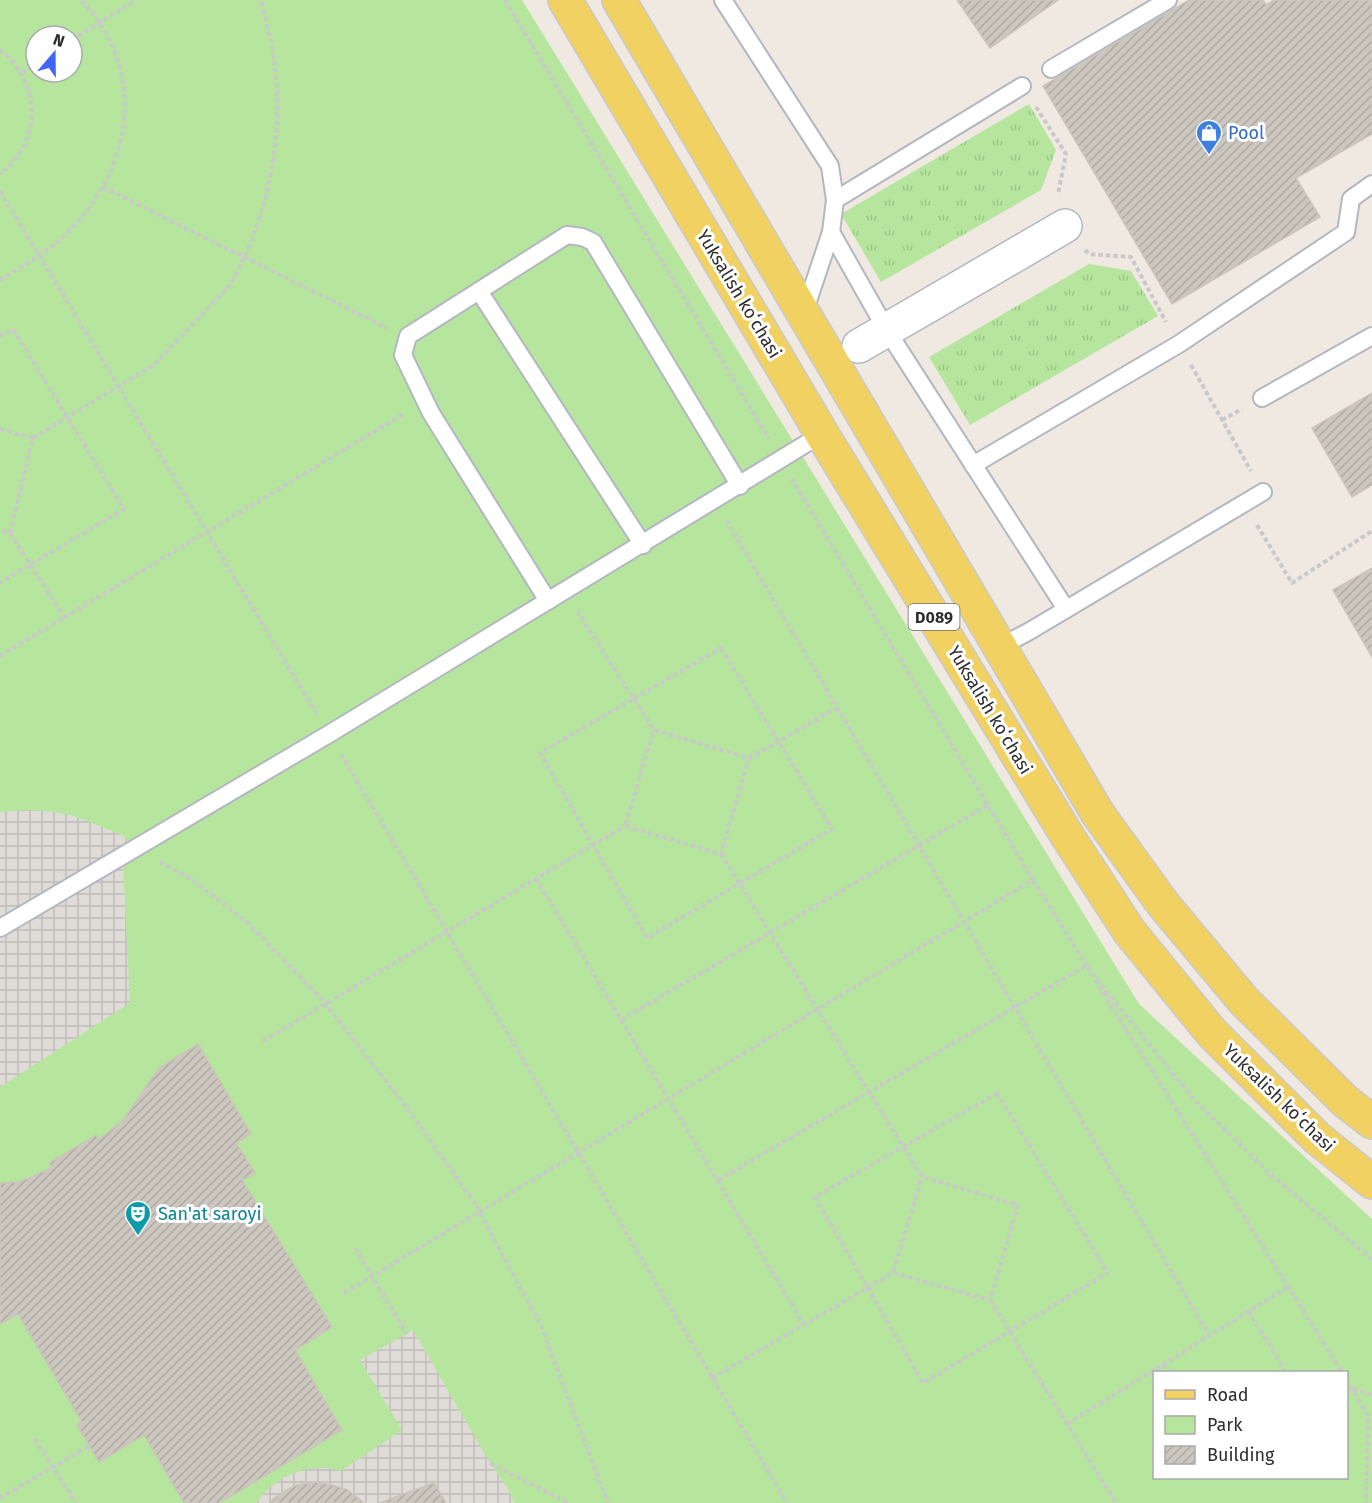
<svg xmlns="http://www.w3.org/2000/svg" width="1372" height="1503" viewBox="0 0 1372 1503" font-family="'Fira Sans',sans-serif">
<defs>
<pattern id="grass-tufts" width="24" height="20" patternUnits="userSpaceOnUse" patternTransform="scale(1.5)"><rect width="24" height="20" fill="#b6e59e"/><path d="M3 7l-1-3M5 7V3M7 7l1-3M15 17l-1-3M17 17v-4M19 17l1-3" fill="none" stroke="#9dc588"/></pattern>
<pattern id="plaza-grid" width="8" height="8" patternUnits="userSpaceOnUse" patternTransform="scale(1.5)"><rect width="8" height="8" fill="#dfdcd8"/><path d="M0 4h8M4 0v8" fill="none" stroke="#c0bdba"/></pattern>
<pattern id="building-hatch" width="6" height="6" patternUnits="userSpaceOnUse" patternTransform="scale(1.5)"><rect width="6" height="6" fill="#cbc7bf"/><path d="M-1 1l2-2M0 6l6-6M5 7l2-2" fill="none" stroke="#afaba4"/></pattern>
</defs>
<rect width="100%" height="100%" fill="#efe9e1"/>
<!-- grass -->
<g fill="url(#grass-tufts)">
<path d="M1029,104L1056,150L1041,190L881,282L841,214Z"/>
<path d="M1089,264L1131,271L1158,316L970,425L929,357Z"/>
</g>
<!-- park -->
<path fill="#b6e59e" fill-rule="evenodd" d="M0,0H522L1139,1004L1372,1219V1503H0ZM36,36H72V72H36ZM1154,1372H1346V1478H1154Z"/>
<!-- plaza -->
<g fill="url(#plaza-grid)">
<path d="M28,810L47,811L74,816L122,835L136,849L123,865L130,1003L0,1087V812Z"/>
<path d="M413,1330L490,1463L508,1489L514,1503H446L434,1483L379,1503H364L348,1490L332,1485L315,1482L269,1503H256L270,1487L285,1477L303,1470L317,1468H330L341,1471L402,1430L360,1360Z"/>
</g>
<!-- building -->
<g fill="url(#building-hatch)" stroke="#cbc5ba" stroke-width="1.5">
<path d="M957,0H1058L990,48Z"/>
<path d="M1189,0H1263L1266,5L1274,0H1372V134L1296,178L1320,217L1172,304L1043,86Z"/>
<path d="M1372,393V485L1352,497L1312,428Z"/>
<path d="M1372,568V657L1333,590Z"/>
<path d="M198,1044L251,1134L236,1143L255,1173L242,1180L332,1327L295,1350L342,1430L219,1503H184L144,1435L99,1462L77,1425L82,1422L18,1314L0,1324V1183L19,1182L52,1168L49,1163L96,1135L99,1140L124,1119L159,1068Z"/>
<path d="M315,1482L332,1485L348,1490L364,1503H269L282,1492L297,1485Z"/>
<path d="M434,1483L446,1503H379Z"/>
</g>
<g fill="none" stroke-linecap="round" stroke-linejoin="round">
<defs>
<g id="lane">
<path d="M723,0L830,166L835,200L831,232L804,313"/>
<path d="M1051,69L1168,0"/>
<path d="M835,200L1022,86"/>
<path d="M831,232L886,329L1066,609"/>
<path d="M479,291L643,545"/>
<path d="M1262,398L1372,336"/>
<path d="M973,465L1179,344L1346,232L1351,199L1372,184"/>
<path d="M548,601L431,413L403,355L408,336L567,235L582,237L593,242L740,486"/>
<path d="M999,647L1028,632L1263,492"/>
<path d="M0,928L329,734L822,434"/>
</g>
<path id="street" d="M859,346L1065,226"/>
<g id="primary">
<path d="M565,0L822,434L1068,837L1129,931L1212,1033L1317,1138L1372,1182"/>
<path d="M619,0L1098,814L1163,904L1244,1001L1345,1101L1372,1122"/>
</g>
</defs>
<!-- lane casing -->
<use href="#lane" stroke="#b4b7c1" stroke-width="20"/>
<!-- street casing -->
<use href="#street" stroke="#b4b7c1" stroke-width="36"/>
<!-- primary casing -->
<use href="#primary" stroke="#c9c9c9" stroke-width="36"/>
<!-- path -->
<g stroke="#c9c9c9" stroke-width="4" stroke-dasharray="4.5 3" stroke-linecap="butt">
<path d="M505,0L769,439"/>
<path d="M72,40L136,0"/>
<path d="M0,50C41,81 43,143 0,174"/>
<path d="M22,73L36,64"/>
<path d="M1036,107L1066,154L1058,194"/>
<path d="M103,187L387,328"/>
<path d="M0,191L317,714"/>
<path d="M1085,250L1089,254L1131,257L1166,322"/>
<path d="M0,280C22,267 45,254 64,236C133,171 149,71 81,0"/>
<path d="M0,336L13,329L124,509L0,583"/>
<path d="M1191,365L1251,471"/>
<path d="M1222,420L1242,409"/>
<path d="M0,429L33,438L10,533L0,530"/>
<path d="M33,438L154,365L231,284L250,245L264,205L273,163L277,126V88L273,50L261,0"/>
<path d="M726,520L1209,1335"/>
<path d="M1257,525L1292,583L1372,531"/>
<path d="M10,533L64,617"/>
<path d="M577,611L654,730L749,758L721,854L625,826L654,730"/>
<path d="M721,648L832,829L647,938L540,753Z"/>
<path d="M0,656L404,414"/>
<path d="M341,754L787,1503"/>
<path d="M749,758L837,708"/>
<path d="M721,854L922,1177L1018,1205L990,1300L893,1273L922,1177"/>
<path d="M160,862L193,880L249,924L325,1003L407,1108L474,1202L541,1326L608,1503"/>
<path d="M536,878L804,1325"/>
<path d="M1033,880L1087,966"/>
<path d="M1095,980L1342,1372"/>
<path d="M621,1020L988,805"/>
<path d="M263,1041L625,826"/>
<path d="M997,1093L1108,1273L923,1383L815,1197Z"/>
<path d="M718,1180L1086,966L1191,1096L1270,1174L1372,1259"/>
<path d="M355,1248L407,1334"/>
<path d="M344,1293L1033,880L792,479"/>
<path d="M990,1300L1116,1503"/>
<path d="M1248,1311L1285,1370"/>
<path d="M1163,1364L1169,1372"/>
<path d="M712,1378L893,1273"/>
<path d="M1346,1380L1368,1415L1366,1503"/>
<path d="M1353,1389L1372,1395"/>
<path d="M1067,1424L1288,1287"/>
<path d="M35,1439L76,1503"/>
<path d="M490,1463L568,1503"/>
<path d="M0,1498L89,1446"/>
</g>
<!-- lane -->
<use href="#lane" stroke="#fff" stroke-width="16"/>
<!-- street -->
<use href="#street" stroke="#fff" stroke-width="33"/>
<!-- primary -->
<use href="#primary" stroke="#f2d163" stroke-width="33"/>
</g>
<!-- icons -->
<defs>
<symbol id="shop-pin" viewBox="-11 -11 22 30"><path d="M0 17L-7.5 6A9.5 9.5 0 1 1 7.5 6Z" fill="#3f7fe0" stroke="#fff"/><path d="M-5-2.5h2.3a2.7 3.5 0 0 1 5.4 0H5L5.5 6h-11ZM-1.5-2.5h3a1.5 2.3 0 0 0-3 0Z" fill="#fff"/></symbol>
<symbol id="theatre-pin" viewBox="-11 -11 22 30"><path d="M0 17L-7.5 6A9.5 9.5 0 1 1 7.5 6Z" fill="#0f9aa8" stroke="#fff"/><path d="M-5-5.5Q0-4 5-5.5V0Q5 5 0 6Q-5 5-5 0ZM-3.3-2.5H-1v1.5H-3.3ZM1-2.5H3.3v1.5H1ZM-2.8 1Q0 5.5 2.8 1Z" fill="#fff"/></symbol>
</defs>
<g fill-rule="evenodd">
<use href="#shop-pin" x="1194" y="118" width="30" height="40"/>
<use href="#theatre-pin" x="123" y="1199" width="30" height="40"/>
</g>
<g text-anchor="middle" stroke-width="6" stroke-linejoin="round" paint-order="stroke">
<!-- shield labels -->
<rect fill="#fff" stroke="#6d6d6d" stroke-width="1.5" x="908.5" y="604" width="51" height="26" rx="4.5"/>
<g font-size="16" font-weight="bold" fill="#2e2e2e">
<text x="934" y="623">D089</text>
</g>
<!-- shop labels -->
<g font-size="18" fill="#366cbe" stroke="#fff" text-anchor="start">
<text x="1228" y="139">Pool</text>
</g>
<!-- street labels -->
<g font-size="18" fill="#2e2e2e" stroke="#fff">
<text transform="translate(739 294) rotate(59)" y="6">Yuksalish koʻchasi</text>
<text transform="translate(990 710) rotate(59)" y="6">Yuksalish koʻchasi</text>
<text transform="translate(1279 1098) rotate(44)" y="6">Yuksalish koʻchasi</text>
</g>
<!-- culture labels -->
<g font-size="18" fill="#0d838f" stroke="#fff" text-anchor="start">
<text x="158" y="1220">San'at saroyi</text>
</g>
</g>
<!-- legend -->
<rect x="1153" y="1371" width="195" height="108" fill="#ffffff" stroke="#ababab" stroke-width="1.5"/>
<rect x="1165" y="1390" width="30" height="9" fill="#f2d163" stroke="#ababab" stroke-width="1.5"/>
<text x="1207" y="1401" font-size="18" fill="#2e2e2e">Road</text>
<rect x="1165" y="1416" width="30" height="18" fill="#b6e59e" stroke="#ababab" stroke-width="1.5"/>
<text x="1207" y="1431" font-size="18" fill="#2e2e2e">Park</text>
<rect x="1165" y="1446" width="30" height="18" fill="url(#building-hatch)" stroke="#ababab" stroke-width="1.5"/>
<text x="1207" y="1461" font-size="18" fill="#2e2e2e">Building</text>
<!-- north arrow -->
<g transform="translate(54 54) rotate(20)"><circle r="28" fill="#ffffff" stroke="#ababab" stroke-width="1.5"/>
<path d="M0-4.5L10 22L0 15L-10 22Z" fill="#4264fb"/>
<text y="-9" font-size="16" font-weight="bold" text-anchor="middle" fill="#2e2e2e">N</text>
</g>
</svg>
